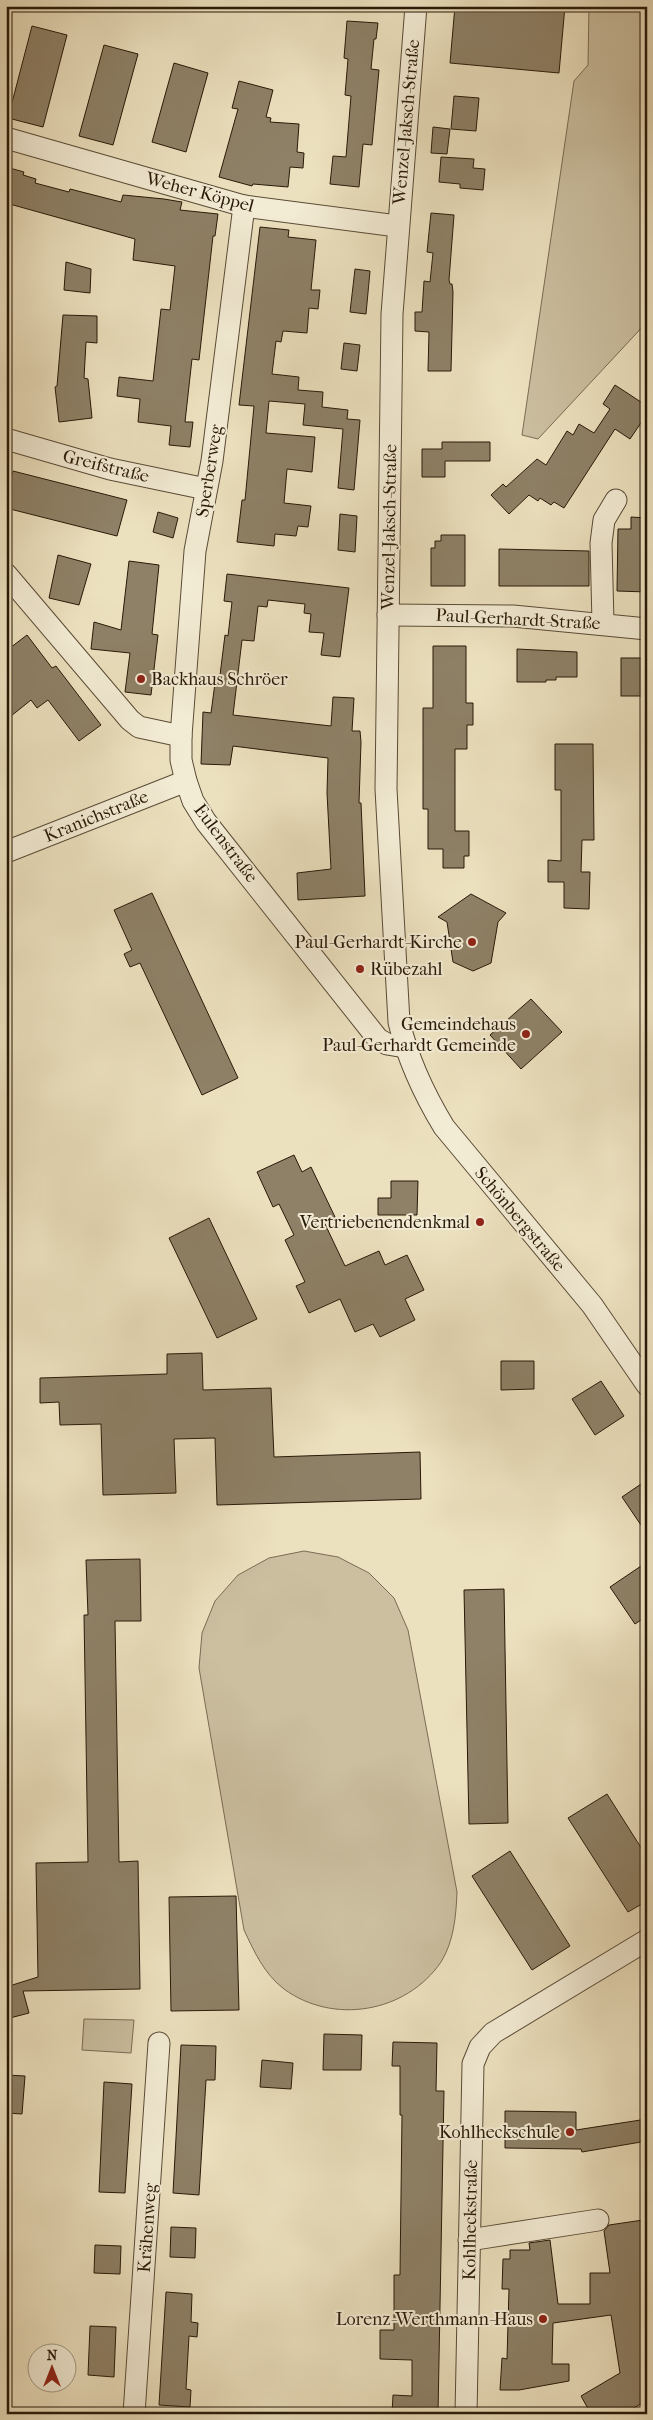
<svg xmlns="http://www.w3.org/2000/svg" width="653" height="2420" viewBox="0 0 653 2420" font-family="'IM FELL French Canon',serif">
<rect width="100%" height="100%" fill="#ece1bf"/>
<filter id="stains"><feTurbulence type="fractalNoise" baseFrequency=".004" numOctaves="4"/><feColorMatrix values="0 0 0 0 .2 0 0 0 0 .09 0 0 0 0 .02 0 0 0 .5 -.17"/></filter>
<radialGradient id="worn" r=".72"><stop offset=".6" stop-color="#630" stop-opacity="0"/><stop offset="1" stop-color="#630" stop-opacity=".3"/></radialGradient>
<!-- green -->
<g fill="#cbbfa0" stroke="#7a6c54">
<path d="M589,6H647V322L538,439L522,435L574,81L588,65Z"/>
<path d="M304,1551L338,1557L369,1573L394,1598L408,1630L457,1892C456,1916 454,1941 441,1962C406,2013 333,2025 284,1989C264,1974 254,1951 244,1930L199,1668L202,1633L215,1601L238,1575L269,1558Z"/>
<path d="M84,2019L134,2020L131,2053L82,2050Z"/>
</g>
<!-- building -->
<g fill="#8e8167" stroke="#291908">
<path d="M455,6H565L559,73L450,63Z"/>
<path d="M347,21L378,23L376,39H374L371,69L379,70L372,145L363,144L359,187L330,184L333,156L346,157L351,96L345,95L348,59L344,58Z"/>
<path d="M32,26L67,35L43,127L8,118Z"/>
<path d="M104,45L138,54L113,145L79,136Z"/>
<path d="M174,63L208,73L186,152L152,142Z"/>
<path d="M239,81L273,90L266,117L271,118L270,122L299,124L297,152L304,153L303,168L290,167L288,187L253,184L252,186L219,177L238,109L232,108Z"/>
<path d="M454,96L479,98L476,131L451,129Z"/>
<path d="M433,127L450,129L447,154L431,153Z"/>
<path d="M441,157L474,159L473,168L485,169L483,190L460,188V184L439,182Z"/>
<path d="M6,167L24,172L23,175L36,179L35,183L69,192L70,189L121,202L123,195L164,199L182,202L180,210L218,214L215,236H213L199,360L192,359L185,422H193L190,447L169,445L171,426L138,422L140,399L117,396L119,377L153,381L161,309L170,310L175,266L133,260L135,239L6,203Z"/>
<path d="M431,213L454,215L449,280L450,284H452L453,292L451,371H428L429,332L415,331V312H422L424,281L430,282L433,253L427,252Z"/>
<path d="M260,227L289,230L288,237L316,240L311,290H320L318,309L309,308L307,333L283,331L281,342L276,341L272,374L299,377L298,390L323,392L322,407L348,410L347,419L360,420L354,490L338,488L343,429L303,425L305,404L269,401L266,433L315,437L312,472L287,469L284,503L311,506L308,527L298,526L296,536L275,534L274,546L237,542L242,500H245L254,406L239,405Z"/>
<path d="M66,262L91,269L90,293L64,290Z"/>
<path d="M355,269L370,271L366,314L350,312Z"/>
<path d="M63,315L97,316V343L86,342L84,378L88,379L92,418L59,422L55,387L57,386Z"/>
<path d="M344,343L360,345L357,371L341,369Z"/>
<path d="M615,385L647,406V414L630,439L615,429L564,508L554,502L551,505L540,498L538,501L529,495L509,514L491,495L503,484L506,487L537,459L546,465L567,431L573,435L579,424L594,433L610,409L603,404Z"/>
<path d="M442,442H490V461H445V477H422V449H442Z"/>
<path d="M13,471L127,500L117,536L6,508V496Z"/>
<path d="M158,512L178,518L173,538L153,532Z"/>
<path d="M340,514L357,516L355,552L338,550Z"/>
<path d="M631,517L647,518V592L617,591L618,529H631Z"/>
<path d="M441,535H465V586H431V548H435V541H441Z"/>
<path d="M499,549L589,551V586H499Z"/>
<path d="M58,555L91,564L79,605L49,598Z"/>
<path d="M129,561L159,565L152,634L158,635L151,695L125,692L130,653L91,649L94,622L121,630Z"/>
<path d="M227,574L349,588L340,657L321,655L324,633L309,632L311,614L304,613L305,604L268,600L267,607L258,606L254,641L242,640L233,715L331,726L333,697L354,698L352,731H360L361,742L359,803H361L365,896L298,900L297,873L331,869L327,793L328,758L233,746L230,765L201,764L203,712L211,713L215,683H219L225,635L228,636L232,602L224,601Z"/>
<path d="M27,635L52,668L56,666L101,725L79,741L48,700L37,708L31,700L6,720V651Z"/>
<path d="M433,646H466V703H473V725H467V749H455V831H469V856H464V868H443V849H428V809H423V708H433Z"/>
<path d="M517,649L577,652V677H556V680H546V682H517Z"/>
<rect x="621" y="658" width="26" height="38"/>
<path d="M555,744H593L594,840H582L581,872H590L589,909L564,908V882H548V860L561,861V790H555Z"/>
<path d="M152,893L238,1078L202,1095L140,963L130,967L124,954L132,950L114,910Z"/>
<path d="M471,894L506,913L498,922L491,963L473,971L453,962L447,922L438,917Z"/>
<path d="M531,999L562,1032L521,1069L490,1035Z"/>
<path d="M294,1155L302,1172L311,1167L335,1217L324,1222L345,1266L379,1251L385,1265L407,1255L424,1290L405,1299L415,1320L380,1337L373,1324L355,1332L340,1299L309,1313L296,1286L305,1282L285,1240L294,1235L279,1204L273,1207L257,1172Z"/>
<path d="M391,1181H418L417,1215H378V1198H391Z"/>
<path d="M209,1218L257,1319L217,1338L169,1238Z"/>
<path d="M202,1353L203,1390L271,1388L274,1457L420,1452L421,1499L217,1505L215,1438L174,1439L176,1493L103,1495L101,1424L60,1425L59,1402L40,1403V1378L167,1374V1354Z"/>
<path d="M501,1361H534V1389L501,1390Z"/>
<path d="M601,1381L624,1416L595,1435L572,1399Z"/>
<path d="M647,1480V1534L622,1497Z"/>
<path d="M140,1559L141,1621H115L119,1862L138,1861L140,1989L23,1991L29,2013L6,2019V1987L38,1977L36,1863L88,1862L84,1615H88L86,1560Z"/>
<path d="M647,1562V1616L635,1624L610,1587Z"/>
<path d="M504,1589L508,1823L469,1824L464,1590Z"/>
<path d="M607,1794L647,1857V1901L628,1912L568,1818Z"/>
<path d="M510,1851L570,1946L532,1970L472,1876Z"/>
<path d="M236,1896L239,2010L171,2011L169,1897Z"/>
<path d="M324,2034L362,2035L361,2070H323Z"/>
<path d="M393,2042L437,2043L436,2091H444L438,2414H392L393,2395L412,2396V2360L380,2359V2330H394V2275H400L402,2115H400V2066H392Z"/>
<path d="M181,2045L216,2046L215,2080H206L199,2195L173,2193Z"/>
<path d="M262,2060L293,2063L291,2089L260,2087Z"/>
<path d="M6,2075L25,2076L22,2114L6,2113Z"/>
<path d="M104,2082L132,2084L125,2193L99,2192Z"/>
<path d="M505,2111L576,2112V2130L647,2119V2141L582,2152L581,2149L505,2148Z"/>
<path d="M643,2220L647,2248V2400L624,2414H591L581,2396L620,2373L611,2315L553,2323L552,2364H569V2381L519,2390H500L502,2358L507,2359L509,2289H502L503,2259H510V2250H530L529,2243L550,2240L558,2304H590V2273H610L604,2231L609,2225Z"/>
<path d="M171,2227L196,2228L195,2258L170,2257Z"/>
<path d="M95,2245L121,2246L120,2274L94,2273Z"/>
<path d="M166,2292L192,2294L191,2322L198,2323L197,2337L189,2336L186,2389L191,2390L190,2407L159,2405Z"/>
<path d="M90,2326L116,2327L114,2377L88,2375Z"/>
</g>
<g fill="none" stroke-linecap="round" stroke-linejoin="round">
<defs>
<g id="minor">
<path d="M416,6L392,314L386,789L399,1022C408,1060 424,1094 444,1127L592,1305L647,1385"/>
<path d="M6,138L244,206L397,226"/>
<path d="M244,206L212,461L195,551L181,736V760L186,781L193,801L206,822L378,1039L387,1044L405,1047"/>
<path d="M6,439L110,469L206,489"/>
<path d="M6,574L130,720L139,727L181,736"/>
<path d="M388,615L513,616L647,629"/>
<path d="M603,623L601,543L604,520L616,500"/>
<path d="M6,852L186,781"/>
<path d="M469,2240L598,2220"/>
<path d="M134,2414L159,2043"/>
<path d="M466,2414L473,2064L480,2047L493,2033L647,1940"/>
</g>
</defs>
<!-- minor casing -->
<use href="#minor" stroke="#5a4b36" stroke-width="23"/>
<!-- minor -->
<use href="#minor" stroke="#f3ecd5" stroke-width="21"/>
</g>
<!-- markers -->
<g fill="#8f2418" stroke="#f3ecd5" stroke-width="2">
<circle cx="141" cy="679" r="5"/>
<circle cx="472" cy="942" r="5"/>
<circle cx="360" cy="969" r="5"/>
<circle cx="526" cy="1034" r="5"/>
<circle cx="480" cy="1222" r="5"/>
<circle cx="570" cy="2132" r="5"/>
<circle cx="543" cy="2319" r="5"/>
</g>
<g text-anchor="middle" stroke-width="4" stroke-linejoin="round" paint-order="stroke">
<!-- street labels -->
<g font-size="18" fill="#291908" stroke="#f3ecd5">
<text transform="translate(406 122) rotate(-85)" y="6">Wenzel-Jaksch-Straße</text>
<text transform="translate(200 192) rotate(15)" y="6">Weher Köppel</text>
<text transform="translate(106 466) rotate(14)" y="6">Greifstraße</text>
<text transform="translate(209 471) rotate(-81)" y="6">Sperberweg</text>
<text transform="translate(389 527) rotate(-89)" y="6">Wenzel-Jaksch-Straße</text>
<text transform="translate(518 619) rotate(3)" y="6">Paul-Gerhardt-Straße</text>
<text transform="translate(96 816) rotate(-22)" y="6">Kranichstraße</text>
<text transform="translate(226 843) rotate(53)" y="6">Eulenstraße</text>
<text transform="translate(520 1219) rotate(50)" y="6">Schönbergstraße</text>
<text transform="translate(470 2220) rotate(-89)" y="6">Kohlheckstraße</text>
<text transform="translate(147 2228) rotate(-86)" y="6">Krähenweg</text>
</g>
<!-- poi labels -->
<g font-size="18" fill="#291908" stroke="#f3ecd5" text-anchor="end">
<text x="151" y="685" text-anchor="start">Backhaus Schröer</text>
<text x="462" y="948">Paul-Gerhardt-Kirche</text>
<text x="370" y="975" text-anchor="start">Rübezahl</text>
<text x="516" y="1030">Gemeindehaus<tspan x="516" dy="21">Paul-Gerhardt Gemeinde</tspan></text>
<text x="470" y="1228">Vertriebenendenkmal</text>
<text x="560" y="2138">Kohlheckschule</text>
<text x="533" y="2325">Lorenz-Werthmann-Haus</text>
</g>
</g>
<!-- margin -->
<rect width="653" height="2420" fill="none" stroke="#ece1bf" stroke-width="25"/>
<rect x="8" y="8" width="638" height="2405" fill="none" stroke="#291908" stroke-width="2.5"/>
<rect x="12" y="12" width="628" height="2395" fill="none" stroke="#291908"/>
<!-- north arrow -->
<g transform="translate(52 2368)"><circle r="24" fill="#f3ecd5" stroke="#a29883"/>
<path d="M0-4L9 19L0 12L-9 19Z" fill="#8f2418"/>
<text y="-8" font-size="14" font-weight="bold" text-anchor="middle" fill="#291908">N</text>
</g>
<rect width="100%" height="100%" filter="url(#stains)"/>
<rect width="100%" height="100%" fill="url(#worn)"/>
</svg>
